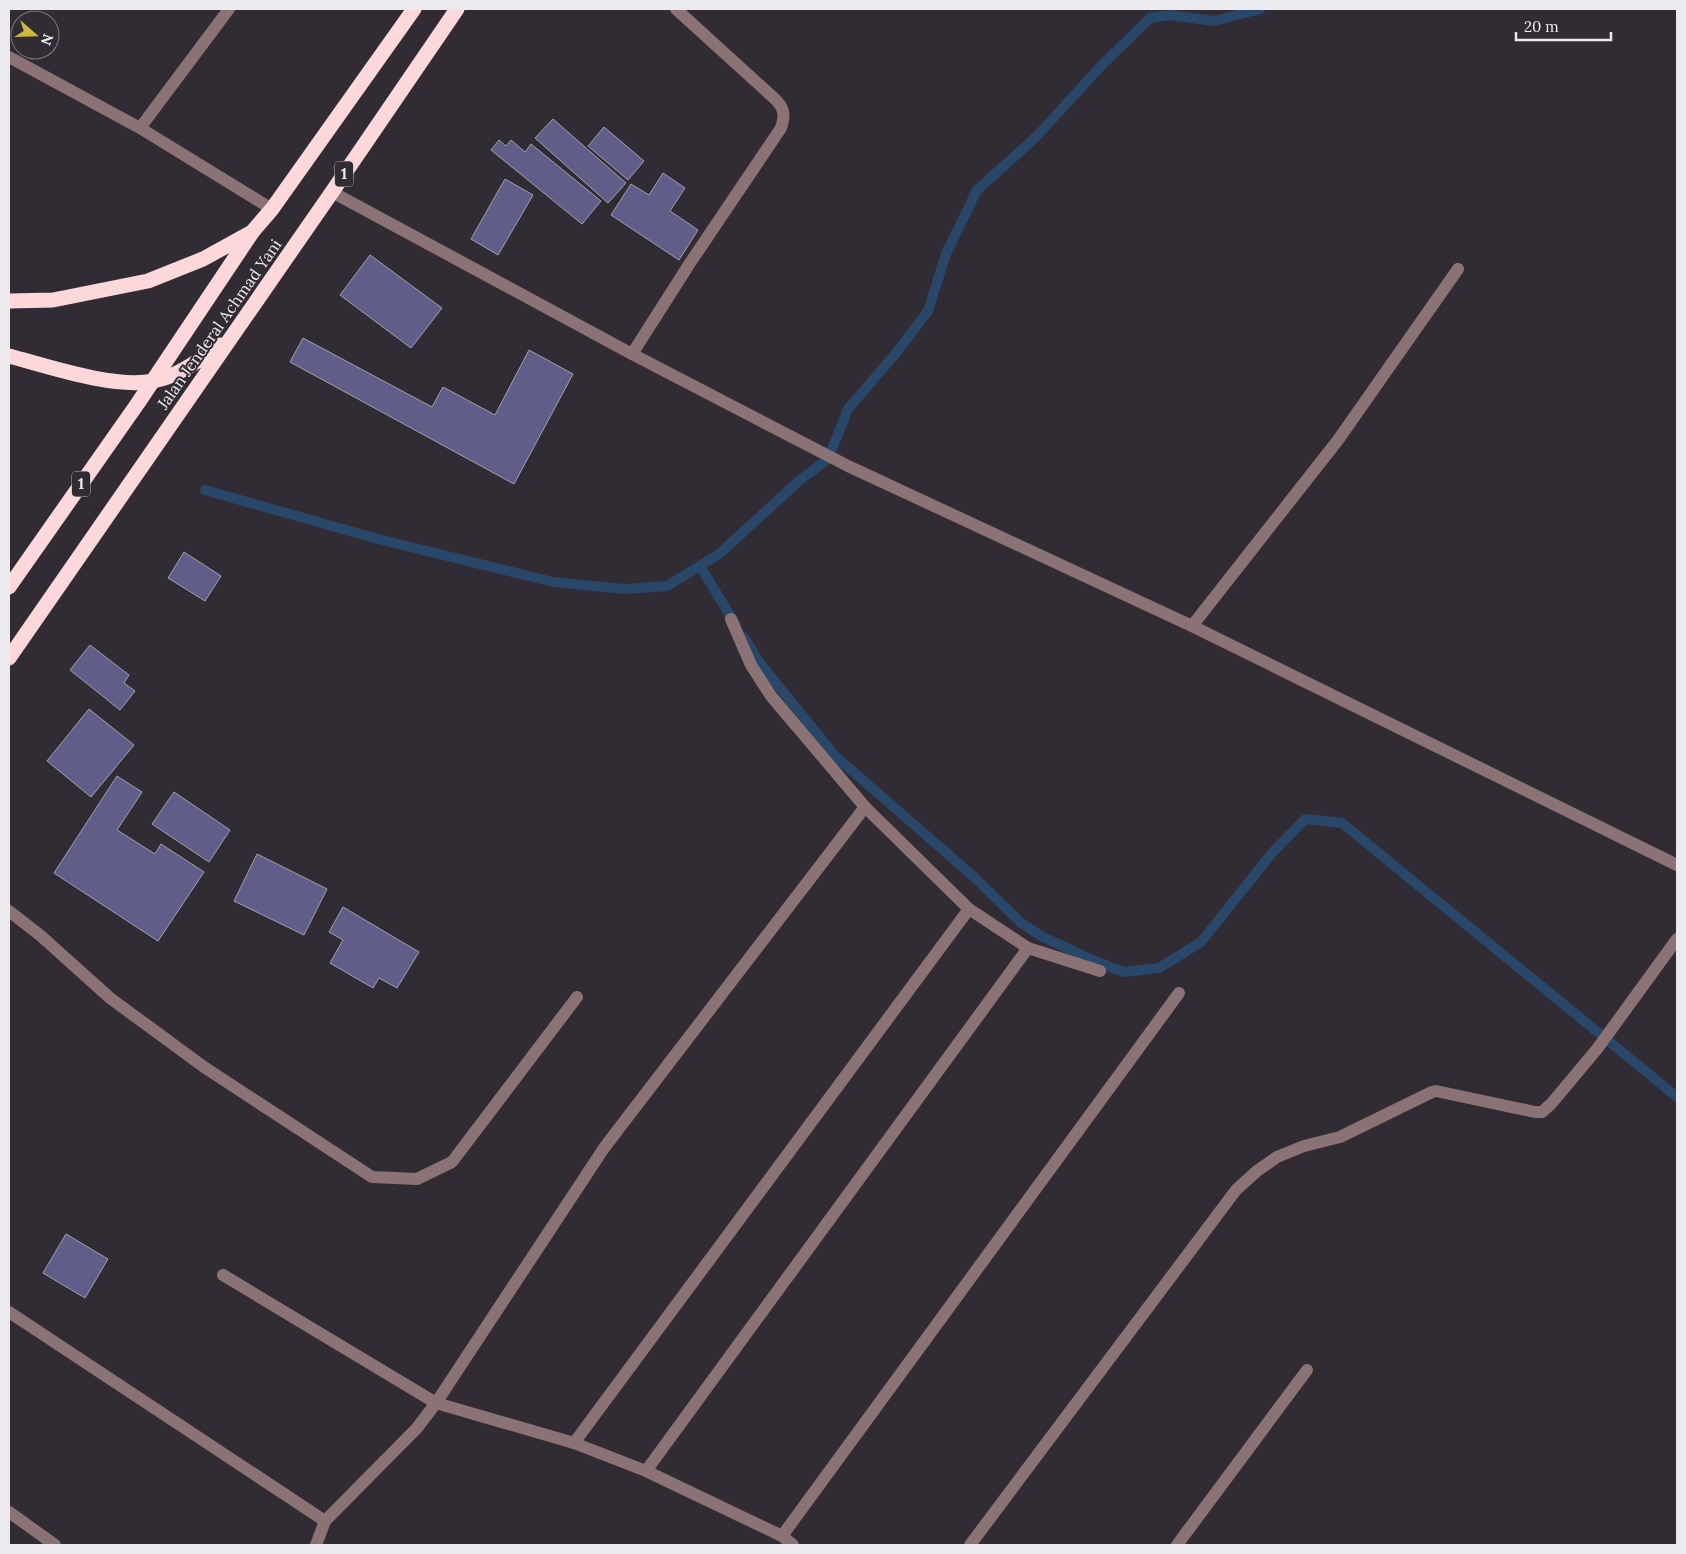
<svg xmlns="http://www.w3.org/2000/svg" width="1686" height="1554" viewBox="0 0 1686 1554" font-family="Lora,serif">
<rect width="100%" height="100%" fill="#312c34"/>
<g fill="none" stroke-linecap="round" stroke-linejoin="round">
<!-- stream -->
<g stroke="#284769" stroke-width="10">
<path d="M205,490L378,539L553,582L625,589L667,586L719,554L800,480L828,459L848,409L896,353L928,311L946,254L977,190L1036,137L1100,67L1150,18L1170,15L1214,21L1260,9"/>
<path d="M700,566L736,625"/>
<path d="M744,637L759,662L835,756L972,875L1020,922L1041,936L1097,962L1124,972L1159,968L1201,942L1272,853L1305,819L1342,823L1677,1097"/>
</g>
</g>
<!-- building -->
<g fill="#605d89" stroke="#a2a2ad">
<path d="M553,119L626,183L608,203L535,138Z"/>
<path d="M604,127L644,161L628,180L588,146Z"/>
<path d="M499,140L506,146L511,140L525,152L531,144L601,201L582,224L491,150Z"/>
<path d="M663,173L685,188L670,211L698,230L679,260L611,215L631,184L649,195Z"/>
<path d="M505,179L533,195L498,255L471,239Z"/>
<path d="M370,255L442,308L411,348L340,295Z"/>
<path d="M303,338L432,407L443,387L495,415L529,350L573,374L514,484L290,362Z"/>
<path d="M184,552L221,576L205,601L168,578Z"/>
<path d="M90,645L129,675L124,683L135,691L120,710L70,670Z"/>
<path d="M89,709L134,745L91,797L47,761Z"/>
<path d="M117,776L142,792L117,830L155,854L161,844L204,872L158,941L54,873Z"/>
<path d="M174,792L230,830L209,862L152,824Z"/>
<path d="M257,854L327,889L304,935L234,901Z"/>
<path d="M343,907L419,952L397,988L379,978L373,988L330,963L343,940L329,932Z"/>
<path d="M66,1234L108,1259L85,1298L43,1273Z"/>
</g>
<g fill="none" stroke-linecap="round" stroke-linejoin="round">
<!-- minor -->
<g stroke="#8b7375" stroke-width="12">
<path d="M9,57L140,128L272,209"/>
<path d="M140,128L229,9"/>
<path d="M332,192L632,354L848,466L1192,626L1677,865"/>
<path d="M632,354L690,263L781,128C785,115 785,109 775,99L676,9"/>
<path d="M731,619L751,665L771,696L865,807L969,909L1028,948L1100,971"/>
<path d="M1192,626L1338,440L1458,269"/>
<path d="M9,911L41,936L110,998L204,1067L372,1177L417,1179L452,1162L577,997"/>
<path d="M223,1275L436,1403L574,1443L646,1471L782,1536L793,1545"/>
<path d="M9,1312L325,1521"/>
<path d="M574,1443L969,909"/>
<path d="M646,1471L1028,948"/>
<path d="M9,1512L55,1545"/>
<path d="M782,1536L1179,993"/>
<path d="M316,1545L325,1521L417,1428L436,1403L604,1148L865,807"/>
<path d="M970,1545L1236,1190L1257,1171L1277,1157L1304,1146L1340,1137L1432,1092L1436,1091L1535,1112H1542L1551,1104L1597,1049L1677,939"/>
<path d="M1177,1545L1307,1370"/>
</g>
<!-- highway -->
<g stroke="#fdd8db" stroke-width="15">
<path d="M9,301L53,300L148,281L203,259L252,232"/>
<path d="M9,356C47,366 114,389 153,381C179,376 199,360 220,345"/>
<path d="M9,587L138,403L253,231L272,209L414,9"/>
<path d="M9,658L332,192L457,9"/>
</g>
</g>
<g text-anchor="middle" stroke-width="4" stroke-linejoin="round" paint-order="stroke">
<!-- shield labels -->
<g fill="#312c34" stroke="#b5b1b7" stroke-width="1">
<rect x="335" y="161.5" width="18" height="25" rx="4"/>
<rect x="72" y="471.5" width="18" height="25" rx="4"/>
</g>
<g font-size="15" font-weight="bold" fill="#edeaef">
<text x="344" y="179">1</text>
<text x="81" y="489">1</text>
</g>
<!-- street labels -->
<g font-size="16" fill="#edeaef" stroke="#312c34">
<text transform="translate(219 324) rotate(-55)" y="6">Jalan Jenderal Achmad Yani</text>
</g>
</g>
<!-- border -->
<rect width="1686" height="1554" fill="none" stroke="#edeaef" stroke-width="20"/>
<!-- north arrow -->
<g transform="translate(35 35) rotate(110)"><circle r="24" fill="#312c34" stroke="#7c787f"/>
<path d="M0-4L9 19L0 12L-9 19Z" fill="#cdb938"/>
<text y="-8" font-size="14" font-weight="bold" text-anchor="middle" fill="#edeaef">N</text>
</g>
<!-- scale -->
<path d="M1516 32v8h95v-8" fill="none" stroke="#edeaef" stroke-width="2.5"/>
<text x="1524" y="32" font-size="15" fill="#edeaef" stroke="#312c34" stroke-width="4" paint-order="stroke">20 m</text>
</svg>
